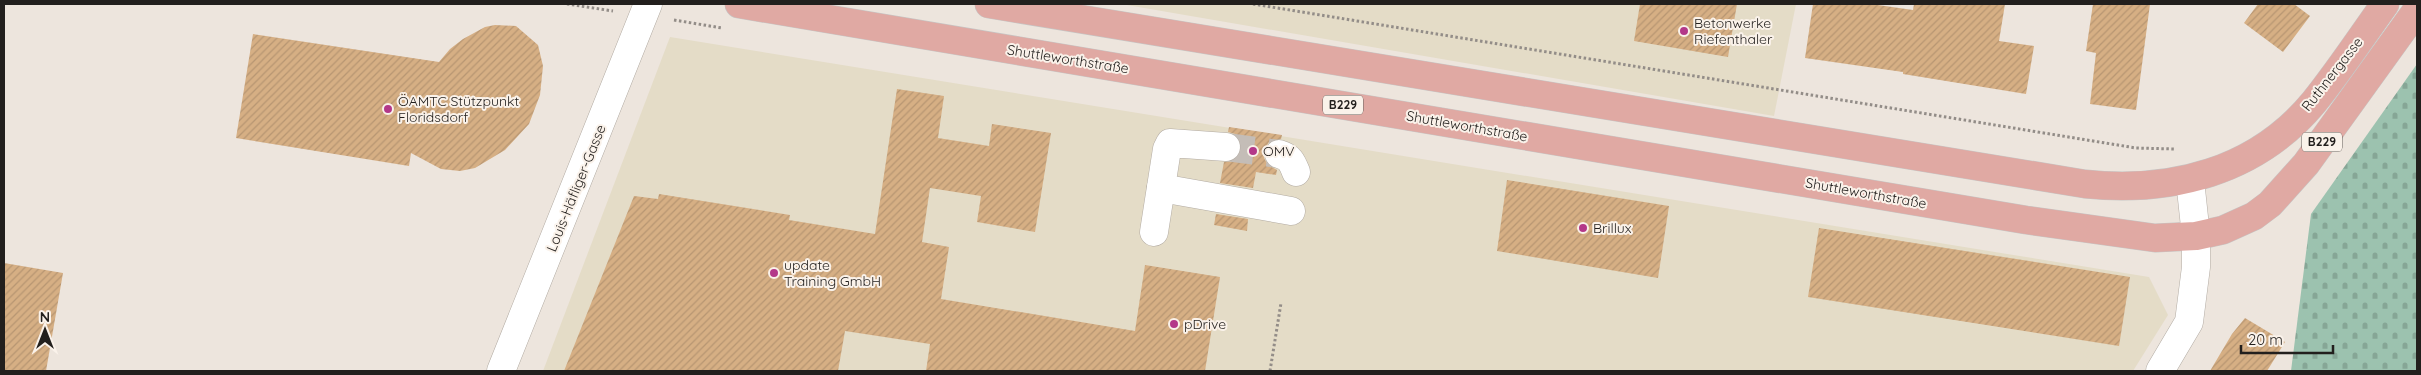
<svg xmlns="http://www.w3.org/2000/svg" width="2421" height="375" viewBox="0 0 2421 375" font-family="Quicksand,sans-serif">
<defs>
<pattern id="cemetery-stones" width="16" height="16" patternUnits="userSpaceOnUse" patternTransform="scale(1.25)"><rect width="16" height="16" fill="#9cc2af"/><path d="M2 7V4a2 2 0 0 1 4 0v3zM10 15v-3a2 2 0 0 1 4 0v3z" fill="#86a696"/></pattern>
<pattern id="building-hatch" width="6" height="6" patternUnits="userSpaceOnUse" patternTransform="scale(1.25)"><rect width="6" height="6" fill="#d6af84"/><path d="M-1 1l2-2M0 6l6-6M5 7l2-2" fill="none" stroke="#b79672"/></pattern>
</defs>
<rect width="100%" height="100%" fill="#ede5dd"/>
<!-- industrial -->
<g fill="#e4dcc7">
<path d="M1121,4H1796L1774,116Z"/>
<path d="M670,37L2149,277L2168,315L2133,371H543Z"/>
</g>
<!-- cemetery -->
<path fill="url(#cemetery-stones)" d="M2417,64V371H2291L2311,214Z"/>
<!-- building -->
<g fill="url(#building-hatch)">
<path d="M1640,4H1737L1728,57L1634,41Z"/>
<path d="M1813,4H1871L1913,10L1914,4H2005L1999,41L2034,46L2026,94L1903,74V72L1805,58Z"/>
<path d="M2093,4H2150L2136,110L2090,104L2096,53L2086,51Z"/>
<path d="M2258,4H2294L2310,16L2283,52L2244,23Z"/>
<path d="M495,25L516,26L538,45L543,66L540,95L529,124L505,150L475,168L460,171L441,169L411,153L409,166L236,138L253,34L439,62L450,49L463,39L485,27Z"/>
<path d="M897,89L944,96L938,138L989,146L992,124L1051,133L1035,232L977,222L981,196L930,188L922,242L949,247L941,299L1135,331L1145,265L1220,277L1205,371H926L930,344L845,331L838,371H564L634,196L658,199L659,194L790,215L789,220L875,234Z"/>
<path d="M1229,127L1282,135L1281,139L1269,142L1264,150V158L1268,165L1277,170L1276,175L1256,172L1253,188L1220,183L1224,162L1233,161L1239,155L1241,149L1240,140L1235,134L1228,132Z"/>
<path d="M1507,180L1669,206L1658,278L1497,251Z"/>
<path d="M1216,214L1248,219L1247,231L1214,225Z"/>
<path d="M1819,228L2130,277L2119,346L1808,297Z"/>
<path d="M4,263L63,273L46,371H4Z"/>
<path d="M2245,318L2285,342L2267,371H2210L2232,334Z"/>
</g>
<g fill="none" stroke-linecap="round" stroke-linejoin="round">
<!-- minor-tunnel -->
<path stroke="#c4bdb7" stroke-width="28" stroke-dasharray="28 14" stroke-linecap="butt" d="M1226,147L1279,154"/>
<defs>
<g id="minor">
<path d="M1279,154C1290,157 1292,162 1296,172"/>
<path d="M1161,188L1291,211"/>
<path d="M1154,232L1167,149L1170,143L1226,147"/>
<path d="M501,371L648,4"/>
<path d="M2160,371L2189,322L2196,267V236L2190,180"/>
</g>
<g id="major">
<path d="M739,4L2026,220L2155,238L2196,236L2223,230L2254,216L2270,204L2306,164L2417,10"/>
<path d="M989,4L2085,184C2171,193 2256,172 2314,102C2339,71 2362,36 2385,4"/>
</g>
</defs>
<!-- minor casing -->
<use href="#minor" stroke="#b2aba3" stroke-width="29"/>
<!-- major casing -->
<use href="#major" stroke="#c6c5c4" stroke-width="29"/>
<!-- path -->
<g stroke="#938d88" stroke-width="3" stroke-dasharray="2.5 2.5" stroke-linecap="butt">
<path d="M567,4L613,11"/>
<path d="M1253,4L2136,148L2174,149"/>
<path d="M674,20L722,28"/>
<path d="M1270,371L1281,303"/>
</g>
<!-- minor -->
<use href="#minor" stroke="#fff" stroke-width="28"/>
<!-- major -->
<use href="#major" stroke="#e0a9a3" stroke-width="28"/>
</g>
<!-- markers -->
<g fill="#b33889" stroke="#faf2ea" stroke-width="2">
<circle cx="1684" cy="31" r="5"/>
<circle cx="388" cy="109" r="5"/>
<circle cx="1253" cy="151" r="5"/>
<circle cx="1583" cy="228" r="5"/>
<circle cx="774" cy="273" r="5"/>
<circle cx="1174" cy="324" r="5"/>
</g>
<g text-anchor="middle" stroke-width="4" stroke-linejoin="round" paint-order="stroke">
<!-- shield labels -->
<g fill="#faf2ea" stroke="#635e5a" stroke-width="1">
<rect x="1323" y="95.5" width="40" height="19" rx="4"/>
<rect x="2302" y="132.5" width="40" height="19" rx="4"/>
</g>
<g font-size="12" font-weight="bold" fill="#221f1d">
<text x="1343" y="109">B229</text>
<text x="2322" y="146">B229</text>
</g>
<!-- poi labels -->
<g font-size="14" fill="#221f1d" stroke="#faf2ea" text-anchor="start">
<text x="1694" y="28">Betonwerke<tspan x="1694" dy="16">Riefenthaler</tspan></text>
<text x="398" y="106">ÖAMTC Stützpunkt<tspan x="398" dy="16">Floridsdorf</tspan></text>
<text x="1263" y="156">OMV</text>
<text x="1593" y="233">Brillux</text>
<text x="784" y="270">update<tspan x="784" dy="16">Training GmbH</tspan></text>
<text x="1184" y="329">pDrive</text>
</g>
<!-- street labels -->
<g font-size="14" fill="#221f1d" stroke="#faf2ea">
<text transform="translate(1068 59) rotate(9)" y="5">Shuttleworthstraße</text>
<text transform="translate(2332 74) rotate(-52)" y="5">Ruthnergasse</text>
<text transform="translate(1467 126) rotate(10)" y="5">Shuttleworthstraße</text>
<text transform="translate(576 188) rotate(-68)" y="5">Louis-Häfliger-Gasse</text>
<text transform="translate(1866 193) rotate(10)" y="5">Shuttleworthstraße</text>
</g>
</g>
<!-- border -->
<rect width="2421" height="375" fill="none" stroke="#221f1d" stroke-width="10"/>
<!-- north arrow -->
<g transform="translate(45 330)" stroke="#faf2ea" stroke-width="4" paint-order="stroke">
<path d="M0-4L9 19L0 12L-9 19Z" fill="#221f1d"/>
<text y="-8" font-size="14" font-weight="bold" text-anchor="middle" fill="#221f1d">N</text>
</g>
<!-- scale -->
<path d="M2241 345v8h92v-8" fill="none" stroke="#221f1d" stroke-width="2.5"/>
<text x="2248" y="345" font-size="15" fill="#221f1d" stroke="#faf2ea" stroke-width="4" paint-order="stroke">20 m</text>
</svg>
